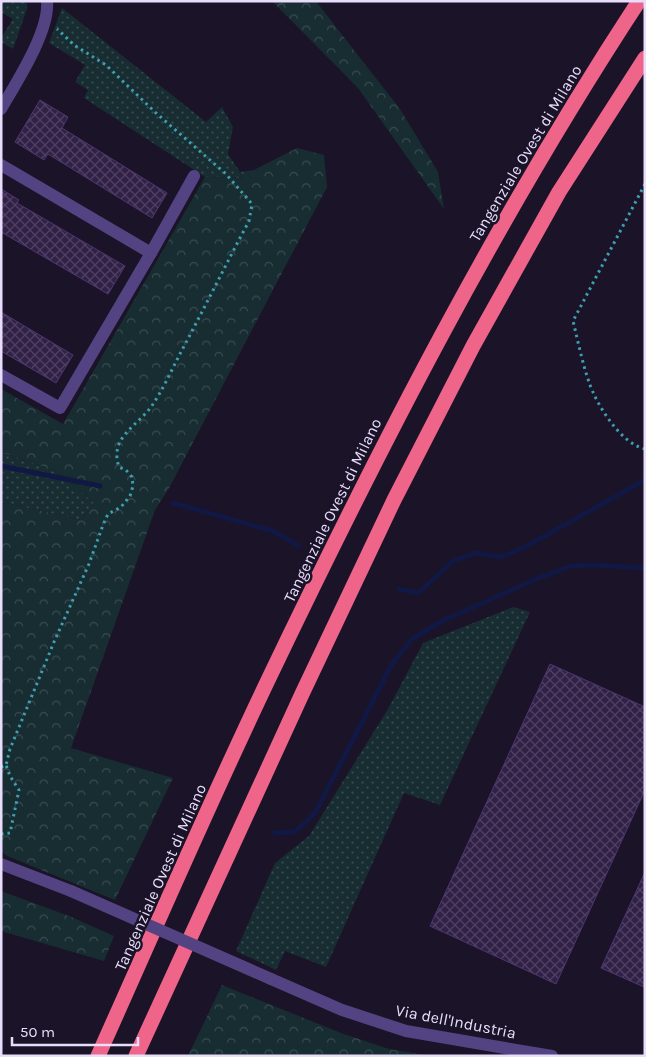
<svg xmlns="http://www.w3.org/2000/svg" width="646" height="1057" viewBox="0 0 646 1057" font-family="Karla,sans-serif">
<defs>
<pattern id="grass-dots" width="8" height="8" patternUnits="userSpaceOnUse" patternTransform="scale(1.25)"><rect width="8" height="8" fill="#172d32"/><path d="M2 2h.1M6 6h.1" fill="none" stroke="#394b51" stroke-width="1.8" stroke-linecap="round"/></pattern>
<pattern id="forest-crowns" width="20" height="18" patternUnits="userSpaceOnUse" patternTransform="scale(1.25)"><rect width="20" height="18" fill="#172d32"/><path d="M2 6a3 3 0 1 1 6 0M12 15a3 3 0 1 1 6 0" fill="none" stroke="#394b51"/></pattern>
<pattern id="building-cross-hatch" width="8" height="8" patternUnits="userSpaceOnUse" patternTransform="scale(1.25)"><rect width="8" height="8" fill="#312147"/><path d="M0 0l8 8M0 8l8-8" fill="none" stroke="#4f4162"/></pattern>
</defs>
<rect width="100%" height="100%" fill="#1b1328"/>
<!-- grass -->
<g fill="url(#grass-dots)">
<path d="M1,1H27V9L13,49L1,42V38L13,19L1,12Z"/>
<path d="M62,8L206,122L222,107L233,127L228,154L240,172L254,170L246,178L205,177L84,98L88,90L75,82L85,65L49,43Z"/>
<path d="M1,452L58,472L94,503L81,520L1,502Z"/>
<path d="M513,607L530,612L440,805L404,793L326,967L285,951L276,970L236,951L275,863L309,836L388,709L423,643Z"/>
</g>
<!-- forest -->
<g fill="url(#forest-crowns)">
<path d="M272,1H315L318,4L400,109L438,172L444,209L358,88Z"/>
<path d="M297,148L324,155L327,187L168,490L155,510L71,748L173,778L115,900L7,856L1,851V502L81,520L94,503L58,472L1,452V389L63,424L205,177L246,178L254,170Z"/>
<path d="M1,891L69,916L114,936L104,961L1,931Z"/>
<path d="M222,985L341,1033L389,1049L431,1056H188Z"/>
</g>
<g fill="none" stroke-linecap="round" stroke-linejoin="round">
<!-- stream -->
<g stroke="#111844" stroke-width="5">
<path d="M1,466L100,486"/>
<path d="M173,503L273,531L299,546"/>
<path d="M399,589L418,593L453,561L475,553L501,557L525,547L645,480"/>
<path d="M275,833L295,832L315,813L392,664L412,639L440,622L536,579L571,566L594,565L645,568"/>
</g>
</g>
<!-- building -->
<g fill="url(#building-cross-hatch)" stroke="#4e3571">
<path d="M40,100L68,117L62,128L167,193L152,218L48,154L44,160L15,142Z"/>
<path d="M1,189L19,200L17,203L125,266L108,294L1,232Z"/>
<path d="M1,312L73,355L56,383L1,351Z"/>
<path d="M550,664L645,707V790L556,984L430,926Z"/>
<path d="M645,872V987H644L601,968Z"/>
</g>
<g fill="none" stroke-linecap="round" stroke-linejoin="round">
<!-- path -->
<g stroke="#3d9fb0" stroke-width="3" stroke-dasharray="2.5 4" stroke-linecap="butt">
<path d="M645,184L573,321C578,341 582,362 589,382C596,404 621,444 645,449"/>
<path d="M1,767L6,765L10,749L54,642L89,564L103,525L108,514L121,507L130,496L133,486L132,477L126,470L119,467C109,438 136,427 151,407C163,390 172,369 182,350C205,307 226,264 249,221L252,204L226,174L156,113L106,65L74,45L57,29"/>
<path d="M1,834L10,833L19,790L10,776L6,765"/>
</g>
<!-- minor -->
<g stroke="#534382" stroke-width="12">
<path d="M1,109C16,83 50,31 47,1"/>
<path d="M1,165L151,253L60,408L1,375"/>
<path d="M151,253L194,176"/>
<path d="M1,864L71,891"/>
<path d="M271,979L342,1010L406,1031L552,1056"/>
</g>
<!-- highway -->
<g stroke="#ef658a" stroke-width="15">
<path d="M98,1056C155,929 210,801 270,676C381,444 498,216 639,1"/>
<path d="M136,1056L302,694L394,500L473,346L559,192L645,58"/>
</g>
<!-- minor-bridge -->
<path stroke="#534382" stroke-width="12" d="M71,891L271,979"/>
</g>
<g text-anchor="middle" stroke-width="5" stroke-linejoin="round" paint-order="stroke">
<!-- street labels -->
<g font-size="16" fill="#e8defc" stroke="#1b1328">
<text transform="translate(525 153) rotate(-59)" y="6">Tangenziale Ovest di Milano</text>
<text transform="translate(332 510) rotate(-64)" y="6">Tangenziale Ovest di Milano</text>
<text transform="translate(160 877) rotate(-66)" y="6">Tangenziale Ovest di Milano</text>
<text transform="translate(456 1021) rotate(11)" y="6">Via dell'Industria</text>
</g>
</g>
<!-- border -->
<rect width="646" height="1057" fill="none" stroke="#e8defc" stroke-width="5"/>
<!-- scale -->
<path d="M12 1037v8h126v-8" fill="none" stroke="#e8defc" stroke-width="2.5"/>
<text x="20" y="1037" font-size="15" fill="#e8defc" stroke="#1b1328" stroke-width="4" paint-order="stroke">50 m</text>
</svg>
